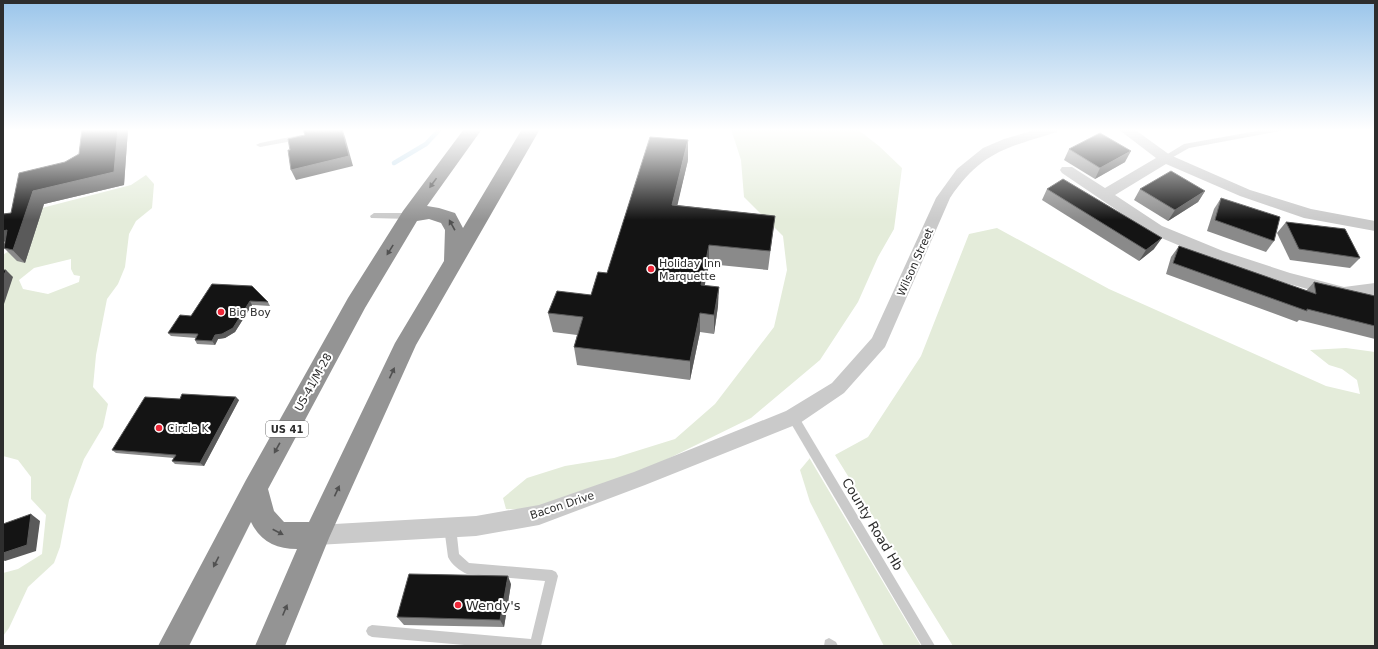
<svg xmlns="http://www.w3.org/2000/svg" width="1378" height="649" viewBox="0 0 1378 649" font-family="'DejaVu Sans',sans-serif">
<rect width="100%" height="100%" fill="#fff"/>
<!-- green -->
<g fill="#e4ecda" fill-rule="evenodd">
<path d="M731,129H857L879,146L902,168L894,229L878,257L858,302L820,360L751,418L637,474L536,510L506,509L503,498L527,478L565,466L614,458L675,439L715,404L774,327L787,270L783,236L744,197L741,160Z"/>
<path d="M146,175L154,184L152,208L136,221L129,234L125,267L118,284L107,299L96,355L93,387L108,404L103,427L84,459L69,500L60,547L54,563L28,587L9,628L3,636V573L18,569L42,554L46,515L31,499V477L18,460L3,456V255L20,243L3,218L131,185ZM71,259V269L74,275L80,276L79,282L48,294L23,289L19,280L34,268Z"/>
<path d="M997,228L1109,289L1326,386L1360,394L1357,380L1342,369L1329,365L1310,350L1346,348L1375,352V646H953L835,455L868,437L921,356L969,234Z"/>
<path d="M810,458V459L921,646H884L810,502L800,470Z"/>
</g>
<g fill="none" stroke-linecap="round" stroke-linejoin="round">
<!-- stream -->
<path stroke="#c5deed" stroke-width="4.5" d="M394,163L426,144L440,129"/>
<!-- lane -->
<g fill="#cacaca" fill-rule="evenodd">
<path d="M1268,129H1283L1280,131L1189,148L1168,160H1165L1161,158L1184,144Z"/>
<path d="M300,135H303V139L260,147L256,145L260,143Z"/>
<path d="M374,213H410L414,216L410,219L371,218L370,216Z"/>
<path d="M793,413L797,414L935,646H922L789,420L788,417L789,414Z"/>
<path d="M450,522L454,523L456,527L459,554L469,563L552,570L556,572L558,576L541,646H476L372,637L368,635L366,631L368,627L372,625L531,639L545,581L467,574C460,571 451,564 448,557L444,527L446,523Z"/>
<path d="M829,638L836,642L838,646H824L825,640Z"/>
</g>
<!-- street -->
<g fill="#cacaca" fill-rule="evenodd">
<path d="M1038,129H1059L1057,132C1006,148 981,152 950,198L885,347L844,393L800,423L645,485L539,525L476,536L317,545L310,542L307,535L310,528L317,525L476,516L539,505L634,472L786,411L832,383L872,338L936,198L957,169L983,148L1004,139Z"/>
<path d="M1118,129H1134L1170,155L1250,190L1311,209L1375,221V231L1304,218L1240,196L1166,164L1115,195L1162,226L1223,251L1290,273L1344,287L1375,283V295L1344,299L1282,282L1211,259L1152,234L1062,173L1060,170L1062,167H1072L1105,188L1156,158Z"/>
</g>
<!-- highway -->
<path fill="#949494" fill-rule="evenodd" d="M464,129H482L427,206L439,208L455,213L463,228L522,129H540L416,345L329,538L285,646H255L297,549C276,549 260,541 251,522L189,646H158L246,480L348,298L403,211ZM429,219L441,223L445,230L444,261L395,343L309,522H284L274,511L268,489L365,308L417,221Z"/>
</g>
<!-- wall -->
<g fill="#8a8a8a">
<path d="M82,129H128L124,185L44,204L25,263L17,261L4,248L5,242L3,240V214L11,213L65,162L79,154Z"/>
<path d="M1069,149L1125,162L1095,179L1064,160Z"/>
<path d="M688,160L677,205L775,216L768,270L709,264L704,286L718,306L714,334L700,332L690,380L577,365L574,347L577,335L553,332L548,313L591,295L607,273Z"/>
<path d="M1047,189L1154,249L1139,261L1042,200Z"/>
<path d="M1140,189L1205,191L1198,202L1168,221L1134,200Z"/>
<path d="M1221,198L1274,241L1266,252L1207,231L1214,209Z"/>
<path d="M1286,222L1360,258L1350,268L1290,260L1277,233Z"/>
<path d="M1179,246L1306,291L1314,282L1375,296V339L1299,320L1297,322L1166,274L1171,257Z"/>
<path d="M212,284L268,302L270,306L252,305L235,332L225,338L218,339L215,345L197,344L195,340L196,338L171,336L168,333L191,316Z"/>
<path d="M180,399L239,400L204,466L175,464L172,461L174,458L116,453L112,450Z"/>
<path d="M511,584L504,627L404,625L397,617Z"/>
</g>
<!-- shaded-wall -->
<g fill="#5a5a5a">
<path d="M118,129H128L124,185L44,204L25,263L3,240V231L33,191Z"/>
<path d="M342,129L345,137L353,166L296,180L291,170Z"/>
<path d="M688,140V160L673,224L672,205Z"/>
<path d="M1131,151L1125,162L1095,179L1100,168Z"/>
<path d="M1205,191L1198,202L1168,221L1175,210Z"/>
<path d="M1162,238L1154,249L1139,261L1146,250Z"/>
<path d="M709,245V264L701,304V285Z"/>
<path d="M6,270L13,277L3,307V278Z"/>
<path d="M719,287L718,306L714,334V315Z"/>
<path d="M250,301L252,305L235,332L225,338L218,339L215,345L212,341L215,335Z"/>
<path d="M700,313V332L690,380V361Z"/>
<path d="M236,397L239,400L204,466L200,463Z"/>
<path d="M31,514L40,521L36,551L5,561L3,560V553Z"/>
<path d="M508,576L511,584L504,627L500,620Z"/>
</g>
<!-- building -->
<g fill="#141414" stroke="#5a5a5a">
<path d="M82,129H118L114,172L33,191L13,250L4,248L7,230L3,231V214L11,213L19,173L65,162L79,154Z"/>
<path d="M303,129H324V130L330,129H342L349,156L291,170L288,150H290L288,139L305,135Z"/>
<path d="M1100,133L1131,151L1100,168L1069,149Z"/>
<path d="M650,137L688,140L672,205L775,216L770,251L709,245L701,285L719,287L714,315L700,313L690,361L574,347L583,317L548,313L557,291L591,295L598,272L607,273Z"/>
<path d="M1171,171L1205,191L1175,210L1140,189Z"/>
<path d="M1063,179L1162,238L1146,250L1047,189Z"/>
<path d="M1221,198L1280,217L1274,241L1215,220Z"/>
<path d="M1286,222L1345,229L1360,258L1299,249Z"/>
<path d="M1179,246L1316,294L1314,282L1375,296V326L1307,309V311L1173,263Z"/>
<path d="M3,270H6L3,278Z"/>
<path d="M212,284L252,286L268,302L250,301L233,328L222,334L215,335L212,341L195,340L198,334L168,333L180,315L191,316Z"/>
<path d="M182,394L236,397L200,463L172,461L176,455L112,450L145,397L180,399Z"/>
<path d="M31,514L27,545L3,553V524Z"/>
<path d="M409,574L508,576L500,620L397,617Z"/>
</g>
<!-- one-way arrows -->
<defs><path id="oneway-solid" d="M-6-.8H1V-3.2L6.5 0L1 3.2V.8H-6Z"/></defs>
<g fill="#515151">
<use href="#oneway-solid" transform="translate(433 183) rotate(126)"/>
<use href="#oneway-solid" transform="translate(452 225) rotate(-119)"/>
<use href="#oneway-solid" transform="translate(390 250) rotate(122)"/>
<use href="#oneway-solid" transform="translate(392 373) rotate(-65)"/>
<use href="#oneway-solid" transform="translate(277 448) rotate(119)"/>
<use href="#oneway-solid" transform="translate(337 491) rotate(-65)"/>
<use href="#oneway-solid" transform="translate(278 532) rotate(27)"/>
<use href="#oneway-solid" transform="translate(216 562) rotate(117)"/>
<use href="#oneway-solid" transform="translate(285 610) rotate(-67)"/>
</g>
<!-- sky -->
<linearGradient id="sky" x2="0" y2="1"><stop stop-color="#9ac5ea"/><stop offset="0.59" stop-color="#fff"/><stop offset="1" stop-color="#fff" stop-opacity="0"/></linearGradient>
<rect width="1378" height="220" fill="url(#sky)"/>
<!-- markers -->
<g fill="#ed2738" stroke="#fff" stroke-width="1.5">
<circle cx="651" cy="269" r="4"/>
<circle cx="221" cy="312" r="4"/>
<circle cx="159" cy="428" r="4"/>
<circle cx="458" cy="605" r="4"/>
</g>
<g text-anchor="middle" stroke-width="4" stroke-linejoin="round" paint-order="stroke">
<!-- shield labels -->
<rect fill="#fff" stroke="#6c6c6c" stroke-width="1" x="266" y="421" width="42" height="16" rx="3"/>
<g font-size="10" font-weight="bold" fill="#2d2d2d">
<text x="287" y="433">US 41</text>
</g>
<!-- street labels -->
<g font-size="11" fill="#2d2d2d" stroke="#fff">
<text transform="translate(915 262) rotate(-66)" y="4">Wilson Street</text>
<text transform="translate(313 382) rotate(-61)" y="4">US-41/M-28</text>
<text transform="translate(562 505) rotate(-18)" y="4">Bacon Drive</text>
</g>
<!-- poi labels -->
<g font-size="11" fill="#2d2d2d" stroke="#fff" text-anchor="start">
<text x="659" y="267">Holiday Inn<tspan x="659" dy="13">Marquette</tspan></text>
<text x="229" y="316">Big Boy</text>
<text x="167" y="432">Circle K</text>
</g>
<!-- near-street labels -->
<g font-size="13" fill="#2d2d2d" stroke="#fff">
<text transform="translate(873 524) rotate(59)" y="5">County Road Hb</text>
</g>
<!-- near-poi labels -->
<g font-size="13" fill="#2d2d2d" stroke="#fff" text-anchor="start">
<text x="466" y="610">Wendy's</text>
</g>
</g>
<!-- border -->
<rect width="1378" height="649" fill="none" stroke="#2d2d2d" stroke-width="8"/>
</svg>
